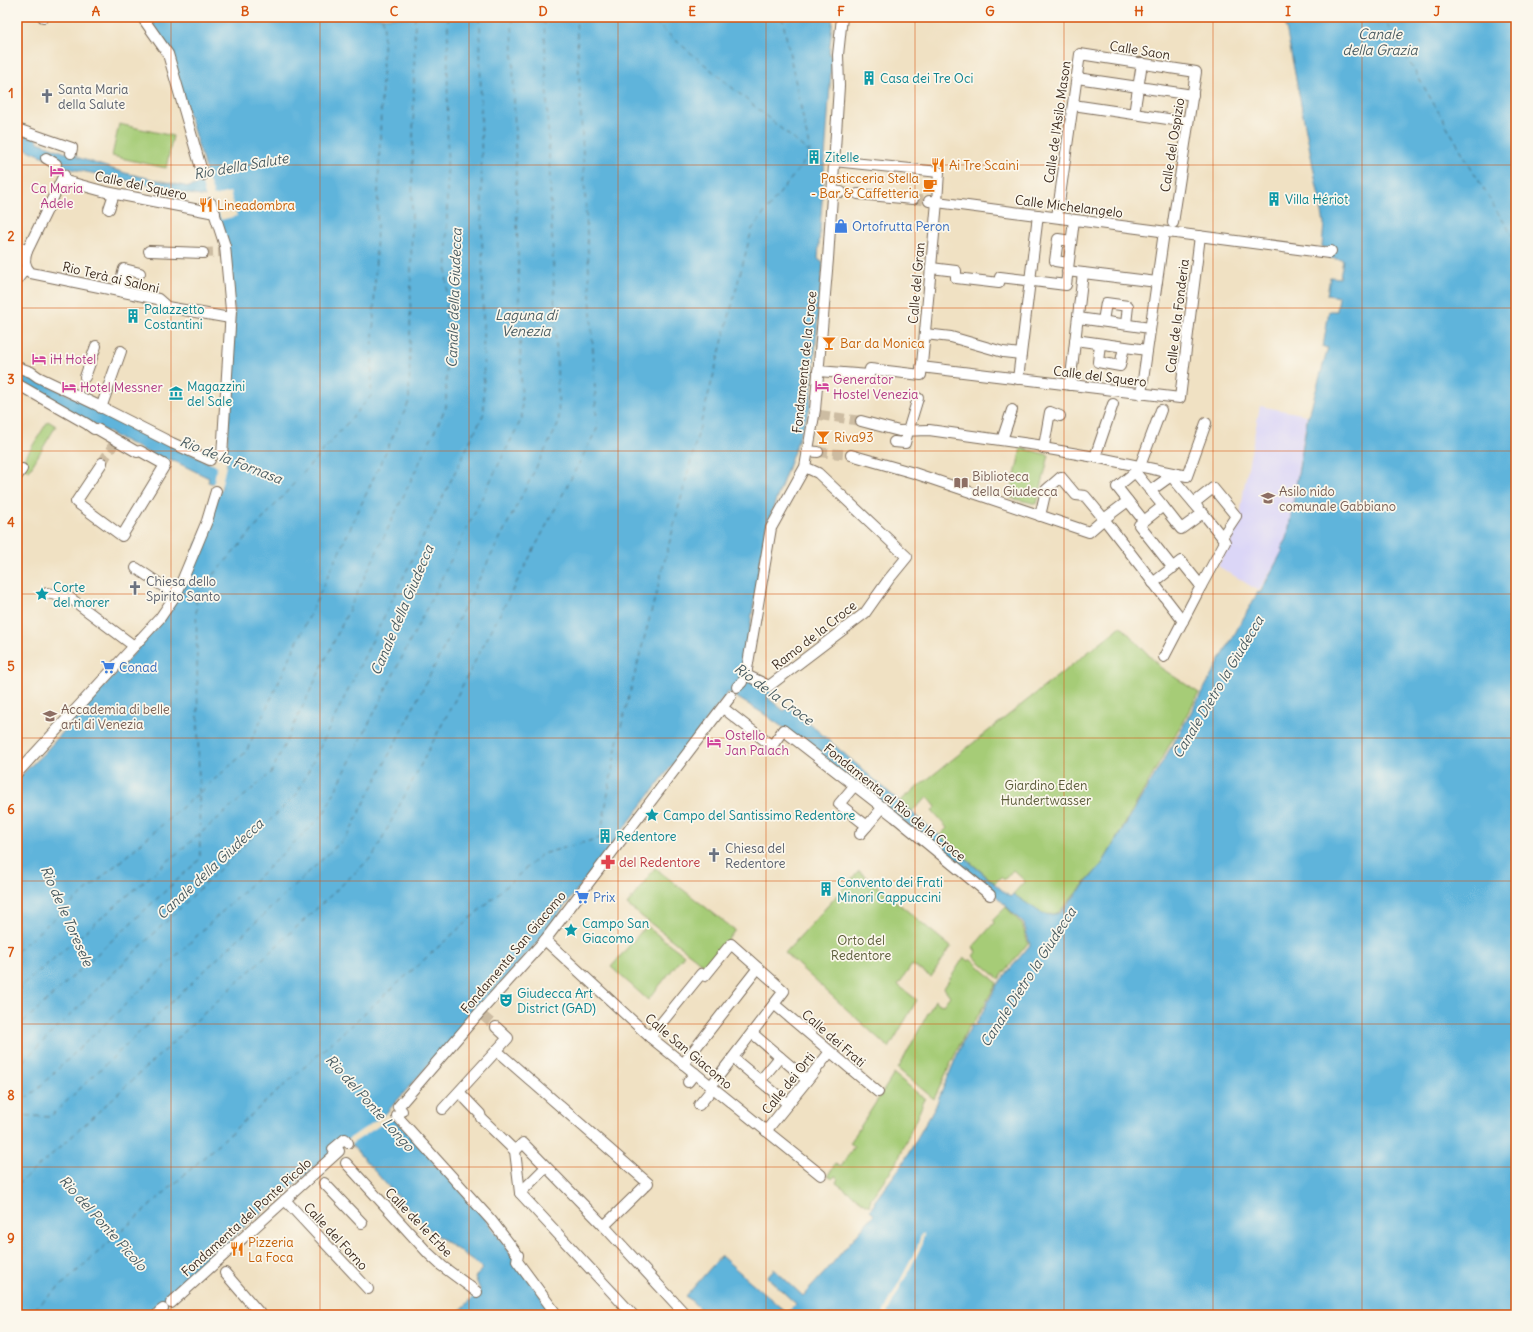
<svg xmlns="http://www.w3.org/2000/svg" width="1533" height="1332" viewBox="0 0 1533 1332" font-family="Delius,sans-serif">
<rect width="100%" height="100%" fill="#fbf7ec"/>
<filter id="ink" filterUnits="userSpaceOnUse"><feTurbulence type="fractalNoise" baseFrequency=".025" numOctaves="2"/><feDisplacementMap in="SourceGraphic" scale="8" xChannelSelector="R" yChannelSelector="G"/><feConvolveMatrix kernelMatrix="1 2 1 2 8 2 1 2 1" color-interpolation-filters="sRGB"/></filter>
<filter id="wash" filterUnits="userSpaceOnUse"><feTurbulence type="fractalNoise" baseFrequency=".012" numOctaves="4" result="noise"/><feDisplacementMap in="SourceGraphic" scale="16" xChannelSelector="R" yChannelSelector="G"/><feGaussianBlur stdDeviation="0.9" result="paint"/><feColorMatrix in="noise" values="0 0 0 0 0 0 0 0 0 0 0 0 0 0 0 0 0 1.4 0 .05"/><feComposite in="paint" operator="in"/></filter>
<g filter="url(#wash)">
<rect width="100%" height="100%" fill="#f0e1c3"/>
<!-- built -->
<path fill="#dbd6f7" d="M1260,406L1307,415L1287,539L1281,548L1283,551L1259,591L1218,566L1239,525L1244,488Z"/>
<!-- green -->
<g fill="#a6cc77" stroke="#707b4a">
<path d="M119,124L173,136L166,168L112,156Z"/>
<path d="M48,421L56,426L29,471L20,466Z"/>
<path d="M1021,448L1049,455L1037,504L1010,498Z"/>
<path d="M1121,626L1161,668L1199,693L1102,864L1059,912C1043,921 1026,902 1013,894L1025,881L1013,870L1004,880L1001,877L995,883L939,836L947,828L932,811L936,807L928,797L912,811L900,801Z"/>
<path d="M655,868L735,930L707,967L627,905Z"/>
<path d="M859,871L951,947L931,977L912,965L898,985L917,1000L889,1048L785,953Z"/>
<path d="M1006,907L1022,924L1028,943L999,979L973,956L976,952L973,947L994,923L993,920Z"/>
<path d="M646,926L684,955L648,1000L611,967Z"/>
<path d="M964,957L969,961L971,959L997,983L973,1024L969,1025L934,1099L898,1069L935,1000L937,1003L943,1005L950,996L944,988Z"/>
<path d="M894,1074L925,1099L897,1162L871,1198L869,1206L836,1183L838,1178L835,1176L832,1179L828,1175L835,1164L841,1167L854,1146L850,1143Z"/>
</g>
<!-- water -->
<path fill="#5eb4db" stroke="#4c6f7c" d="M147,17H833L829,54L832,57L818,259L823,263L810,408L766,527L743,671L772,693L768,698L784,711L789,706L1010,897L1013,894L1043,914L1051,915L1060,913L1102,864L1176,739L1258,592L1260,593L1283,550L1281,549L1287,539L1308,415H1309L1328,348L1323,347L1329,311H1337L1339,297L1327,295L1330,277L1340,278L1343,260L1330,258L1331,248L1322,247L1324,223L1284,17H1516V1315H707L686,1296L721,1256L787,1313L796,1304L767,1277L774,1269L803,1296L826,1271L874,1214L870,1210L875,1203L874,1202L902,1165L937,1103L963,1041L972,1025L975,1026L997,985L1030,945L1024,924L986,886L791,733L764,714L728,692L539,940L387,1112L392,1120L395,1119L488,1222L554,1315H456L480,1290L475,1277L483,1269L477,1263L432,1232L402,1202L347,1140L242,1229L198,1273L165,1301L168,1307L174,1315H156L152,1312L148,1315H17V779L44,753L164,620L222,486L208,482L209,478L170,459L167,462L115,436L17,381V370L209,463L226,466L235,312L214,196L206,197L159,189L155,187V186L72,169L17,145V135L23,137L26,135L37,139L38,142L66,153L67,152L77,155L76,157L125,173L189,187L209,181L170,53Z"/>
<!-- pier -->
<g fill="#f0e1c3">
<path d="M205,174H207L214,196L230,192L237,216L221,220L213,198L206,199L201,181L207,180Z"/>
<path d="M225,457H227L226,466L220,492H218L220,487L213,486L217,466L209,463V461L224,464Z"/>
<path d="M395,1104L397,1105L389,1113L392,1117L391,1118L350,1145L347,1143V1140L387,1113Z"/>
<path d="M921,1234L924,1235L920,1249L886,1315H882L917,1248Z"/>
</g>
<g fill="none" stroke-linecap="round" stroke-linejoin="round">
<!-- ferry -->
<g stroke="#475a60" stroke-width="1" stroke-dasharray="5 4" stroke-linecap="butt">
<path d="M648,17L810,153"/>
<path d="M782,17L810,151"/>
<path d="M1383,17L1496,210L1516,240"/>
<path d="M17,951L246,752L409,402L415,17"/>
<path d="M17,990L271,773L446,407L448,17"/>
<path d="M17,1028L200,859L196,595L371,396L384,24L382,17"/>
<path d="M17,1067L297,794L484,413L480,17"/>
<path d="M17,1103L33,1093L323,815L522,418L512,17"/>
<path d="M17,1115L50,1117L348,835L559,423L544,17"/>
<path d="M17,1185L67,1141L373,856L597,429L576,17"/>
<path d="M28,1315L542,854L600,838L618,738L752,229L811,153"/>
</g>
</g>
</g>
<g filter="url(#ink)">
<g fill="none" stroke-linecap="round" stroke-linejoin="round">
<!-- minor-tunnel -->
<g stroke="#ccbca2" stroke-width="10" stroke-dasharray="10 5" stroke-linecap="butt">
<path d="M841,192L858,194"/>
<path d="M913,199L929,201"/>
<path d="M203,253L222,252"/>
<path d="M820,415L861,421"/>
<path d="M818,452L851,455"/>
<path d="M102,463L115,442"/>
<path d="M483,1016L496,1027"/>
</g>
<defs>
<g id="minor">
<path d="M43,17H44"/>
<path d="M142,17L168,54L203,175"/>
<path d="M1077,78L1193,95"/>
<path d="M1073,105L1188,122"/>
<path d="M1134,114L1142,63"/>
<path d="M17,129L72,148L71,153"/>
<path d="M46,158L56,164"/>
<path d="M834,161L939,172L937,202L1329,253L1331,251"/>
<path d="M64,175L27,251C24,260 24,266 31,273L158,299L167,307L230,318"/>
<path d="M62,180L106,192L215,213"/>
<path d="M831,191L841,192"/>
<path d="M858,194L913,199"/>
<path d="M211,203L225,246L231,310L222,456"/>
<path d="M109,209L114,194"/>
<path d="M1057,217L1080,54L1196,72L1173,223"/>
<path d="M17,246L27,251"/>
<path d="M149,251L203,253"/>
<path d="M1068,263L1055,261L1058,239L1071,241"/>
<path d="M931,268L956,271V278L999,283L1000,277L1066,285L1074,220"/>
<path d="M1067,271L1157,282"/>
<path d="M17,280L26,268"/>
<path d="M118,290L124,269L140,273"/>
<path d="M1078,318L1150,328"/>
<path d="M1103,321L1106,303L1128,306L1126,324"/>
<path d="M925,334L951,337L1003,352L1021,354"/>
<path d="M1075,340L1147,350"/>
<path d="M1100,344L1098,362L1120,366L1124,347"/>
<path d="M17,367L31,372L38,377L97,405L172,443L210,460"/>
<path d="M921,367L1180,398L1200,236"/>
<path d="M818,371L869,375L870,369L921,375L937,202L929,201"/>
<path d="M85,377L96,346"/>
<path d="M1018,379L1038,215"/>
<path d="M17,384L87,424L94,429H97L137,452L140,451L165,465L122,536L76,502L102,463"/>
<path d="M1070,385L1083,273"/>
<path d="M1141,394L1164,232"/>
<path d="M101,408L121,351"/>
<path d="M861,421L899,431L929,430L1044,446L1043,448L1095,457L1187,476L1206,423"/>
<path d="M1002,440L1012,410"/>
<path d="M894,442L905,443L908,431L918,398"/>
<path d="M1044,446L1050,412L1060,416"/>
<path d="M807,451L818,452"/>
<path d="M851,455L914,473L1089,532L1104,519L1183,621"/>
<path d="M1095,457L1113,404"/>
<path d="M1140,466L1161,410"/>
<path d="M805,467L818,473L907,557L889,579L865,613L769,686L746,675L771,528L805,467L815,410L828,259L839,86L838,55L842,17"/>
<path d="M17,476L22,469"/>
<path d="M1150,491L1171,476L1198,508"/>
<path d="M1128,501L1117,487L1135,472L1163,506"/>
<path d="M1194,503L1213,488L1236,516L1222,537"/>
<path d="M1040,516L1046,490L1061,477L1076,495L1085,496L1104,519L1128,501L1144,521L1163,506L1181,529L1203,513L1222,537L1225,542L1201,586L1181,561L1153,583"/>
<path d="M1144,521L1139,525L1173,568"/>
<path d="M136,568L176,595"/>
<path d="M47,593L70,598L134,646"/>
<path d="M1164,657L1201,586"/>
<path d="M737,687L742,682"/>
<path d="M723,708L772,746L783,730L895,817L990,895"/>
<path d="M17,773L160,618L177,593L207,521L216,491"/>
<path d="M855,785L839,804L867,826L883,807"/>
<path d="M860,834L867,826"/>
<path d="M545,940L650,1037L821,1175"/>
<path d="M774,1004L878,1092"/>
<path d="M752,1033L807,1080"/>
<path d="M650,1037L701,974L705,976L731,944L784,991L711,1086"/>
<path d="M497,1051L648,1183L604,1226L686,1315"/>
<path d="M733,1058L788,1104"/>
<path d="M683,1064L758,968"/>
<path d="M760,1081L780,1057"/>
<path d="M688,1082L695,1073"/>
<path d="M459,1092L480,1114L481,1118L515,1151L520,1193L633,1315"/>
<path d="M699,1105L713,1088"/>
<path d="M443,1109L508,1038L496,1027"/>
<path d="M766,1131L830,1052"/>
<path d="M515,1151L523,1143L604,1226"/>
<path d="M336,1152L333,1149L345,1139L348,1143"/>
<path d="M346,1163L428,1253L442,1266L477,1292"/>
<path d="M324,1183L362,1223"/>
<path d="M520,1193L546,1167"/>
<path d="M285,1200L368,1289"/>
<path d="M225,1273L261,1315"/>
<path d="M171,1303L339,1151"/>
<path d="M159,1312L163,1309"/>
<path d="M557,1315L517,1261L518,1255L491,1220L397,1116L402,1111L398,1107L479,1013L545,940L731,696"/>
</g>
</defs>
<!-- minor casing -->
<use href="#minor" stroke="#7a6a58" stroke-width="12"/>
<!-- minor -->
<use href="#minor" stroke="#fff" stroke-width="10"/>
</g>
</g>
<!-- grid -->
<path fill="none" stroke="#d7540e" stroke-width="1" stroke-opacity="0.55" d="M171,17V1315M320,17V1315M469,17V1315M618,17V1315M766,17V1315M915,17V1315M1064,17V1315M1213,17V1315M1362,17V1315M17,165H1516M17,308H1516M17,451H1516M17,594H1516M17,738H1516M17,881H1516M17,1024H1516M17,1167H1516"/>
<!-- icons -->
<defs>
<symbol id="building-bare" viewBox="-9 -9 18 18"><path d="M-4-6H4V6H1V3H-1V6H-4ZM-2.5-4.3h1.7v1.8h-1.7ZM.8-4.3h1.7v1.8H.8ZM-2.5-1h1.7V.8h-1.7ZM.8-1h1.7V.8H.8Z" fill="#0f9aa8" stroke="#fbf7ec" stroke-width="2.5" paint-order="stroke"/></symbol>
<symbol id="church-bare" viewBox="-9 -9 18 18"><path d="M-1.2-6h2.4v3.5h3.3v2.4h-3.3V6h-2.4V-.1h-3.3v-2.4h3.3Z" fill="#6b7280" stroke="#fbf7ec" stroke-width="2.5" paint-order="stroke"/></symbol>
<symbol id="restaurant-bare" viewBox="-9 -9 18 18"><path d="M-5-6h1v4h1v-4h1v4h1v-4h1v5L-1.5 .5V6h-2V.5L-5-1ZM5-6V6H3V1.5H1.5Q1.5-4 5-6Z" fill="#e8710a" stroke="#fbf7ec" stroke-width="2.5" paint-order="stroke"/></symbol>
<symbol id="hotel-bare" viewBox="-9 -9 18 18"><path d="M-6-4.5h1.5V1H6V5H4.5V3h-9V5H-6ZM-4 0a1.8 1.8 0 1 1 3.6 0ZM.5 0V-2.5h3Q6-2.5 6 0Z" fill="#d1479c" stroke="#fbf7ec" stroke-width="2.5" paint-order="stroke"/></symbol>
<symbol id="cafe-bare" viewBox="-9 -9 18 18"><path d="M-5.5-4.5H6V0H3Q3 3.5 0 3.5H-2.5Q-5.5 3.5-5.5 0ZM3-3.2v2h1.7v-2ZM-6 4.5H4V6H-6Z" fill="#e8710a" stroke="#fbf7ec" stroke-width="2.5" paint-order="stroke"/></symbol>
<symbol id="shop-bare" viewBox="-9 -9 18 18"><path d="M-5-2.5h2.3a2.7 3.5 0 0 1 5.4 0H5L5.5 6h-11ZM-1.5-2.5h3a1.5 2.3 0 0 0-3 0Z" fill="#3f7fe0" stroke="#fbf7ec" stroke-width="2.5" paint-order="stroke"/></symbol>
<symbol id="bar-bare" viewBox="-9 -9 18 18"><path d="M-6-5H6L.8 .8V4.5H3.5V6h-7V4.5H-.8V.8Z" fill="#e8710a" stroke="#fbf7ec" stroke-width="2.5" paint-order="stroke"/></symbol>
<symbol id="museum-bare" viewBox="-9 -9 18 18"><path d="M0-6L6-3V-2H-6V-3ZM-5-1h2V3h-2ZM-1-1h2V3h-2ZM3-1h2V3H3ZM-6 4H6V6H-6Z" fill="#0f9aa8" stroke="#fbf7ec" stroke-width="2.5" paint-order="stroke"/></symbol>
<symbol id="library-bare" viewBox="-9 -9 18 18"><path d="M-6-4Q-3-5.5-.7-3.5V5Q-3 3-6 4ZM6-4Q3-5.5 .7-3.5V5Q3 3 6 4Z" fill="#8d6e63" stroke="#fbf7ec" stroke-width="2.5" paint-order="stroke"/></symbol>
<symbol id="school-bare" viewBox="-9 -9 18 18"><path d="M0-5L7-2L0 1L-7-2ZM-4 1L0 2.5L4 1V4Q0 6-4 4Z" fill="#8d6e63" stroke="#fbf7ec" stroke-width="2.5" paint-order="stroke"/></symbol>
<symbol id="sight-bare" viewBox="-9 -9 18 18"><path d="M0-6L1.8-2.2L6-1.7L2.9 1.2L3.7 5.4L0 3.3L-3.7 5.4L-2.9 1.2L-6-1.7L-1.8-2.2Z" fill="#0f9aa8" stroke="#fbf7ec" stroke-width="2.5" paint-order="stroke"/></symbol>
<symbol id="supermarket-bare" viewBox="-9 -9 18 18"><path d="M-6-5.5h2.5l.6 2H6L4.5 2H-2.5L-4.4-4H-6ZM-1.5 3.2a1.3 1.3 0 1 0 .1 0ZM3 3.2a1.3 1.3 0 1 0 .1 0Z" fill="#3f7fe0" stroke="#fbf7ec" stroke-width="2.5" paint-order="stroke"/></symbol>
<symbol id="pharmacy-bare" viewBox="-9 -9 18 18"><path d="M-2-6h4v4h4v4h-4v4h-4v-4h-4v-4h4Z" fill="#e0444e" stroke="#fbf7ec" stroke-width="2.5" paint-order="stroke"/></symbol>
<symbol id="theatre-bare" viewBox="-9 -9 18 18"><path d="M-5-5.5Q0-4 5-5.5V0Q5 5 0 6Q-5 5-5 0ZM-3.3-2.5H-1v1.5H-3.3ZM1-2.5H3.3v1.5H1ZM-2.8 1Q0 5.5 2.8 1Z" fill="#0f9aa8" stroke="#fbf7ec" stroke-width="2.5" paint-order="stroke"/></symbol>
</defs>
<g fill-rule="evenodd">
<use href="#building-bare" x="859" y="68" width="20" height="20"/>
<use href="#church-bare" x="37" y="86" width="20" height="20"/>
<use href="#building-bare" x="804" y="147" width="20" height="20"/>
<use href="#restaurant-bare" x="928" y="155" width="20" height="20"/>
<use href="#hotel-bare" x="47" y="161" width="20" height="20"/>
<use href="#cafe-bare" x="920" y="175" width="20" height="20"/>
<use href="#building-bare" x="1264" y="189" width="20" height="20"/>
<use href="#restaurant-bare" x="196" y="195" width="20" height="20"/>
<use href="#shop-bare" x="831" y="216" width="20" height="20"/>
<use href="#building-bare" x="123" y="306" width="20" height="20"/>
<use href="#bar-bare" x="819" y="333" width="20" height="20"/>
<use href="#hotel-bare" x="29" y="349" width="20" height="20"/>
<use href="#hotel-bare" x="812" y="376" width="20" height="20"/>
<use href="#hotel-bare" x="59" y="377" width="20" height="20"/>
<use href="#museum-bare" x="166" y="383" width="20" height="20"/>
<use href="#bar-bare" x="813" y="427" width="20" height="20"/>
<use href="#library-bare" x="951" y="473" width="20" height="20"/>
<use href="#school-bare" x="1258" y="488" width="20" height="20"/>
<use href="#church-bare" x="125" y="578" width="20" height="20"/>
<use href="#sight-bare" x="32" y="584" width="20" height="20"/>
<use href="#supermarket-bare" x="98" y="657" width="20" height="20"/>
<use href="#school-bare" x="40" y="706" width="20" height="20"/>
<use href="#hotel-bare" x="704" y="732" width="20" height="20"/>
<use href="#sight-bare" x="642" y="805" width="20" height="20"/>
<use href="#building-bare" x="595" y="826" width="20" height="20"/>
<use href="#church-bare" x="704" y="845" width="20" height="20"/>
<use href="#pharmacy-bare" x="598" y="852" width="20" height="20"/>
<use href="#building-bare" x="816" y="879" width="20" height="20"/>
<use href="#supermarket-bare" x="572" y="887" width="20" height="20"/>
<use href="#sight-bare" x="561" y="920" width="20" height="20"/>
<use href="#theatre-bare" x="496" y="990" width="20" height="20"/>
<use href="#restaurant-bare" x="227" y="1239" width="20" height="20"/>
</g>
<g text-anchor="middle" stroke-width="3.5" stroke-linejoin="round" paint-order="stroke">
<!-- street labels -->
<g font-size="13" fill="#3b2a1e" stroke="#fbf7ec">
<text transform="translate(1140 50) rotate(9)" y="5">Calle Saon</text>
<text transform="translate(1057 122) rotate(-82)" y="5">Calle de l'Asilo Mason</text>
<text transform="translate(1172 145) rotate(-81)" y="5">Calle del Ospizio</text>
<text transform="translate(141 185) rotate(12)" y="5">Calle del Squero</text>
<text transform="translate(1069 206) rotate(7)" y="5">Calle Michelangelo</text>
<text transform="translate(111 277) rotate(13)" y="5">Rio Terà ai Saloni</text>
<text transform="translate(916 283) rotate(-85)" y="5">Calle del Gran</text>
<text transform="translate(1177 316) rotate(-83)" y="5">Calle de la Fonderia</text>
<text transform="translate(804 362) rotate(-84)" y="5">Fondamenta de la Croce</text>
<text transform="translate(1100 376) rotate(7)" y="5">Calle del Squero</text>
<text transform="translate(814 635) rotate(-38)" y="5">Ramo de la Croce</text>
<text transform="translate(895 802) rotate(39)" y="5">Fondamenta al Rio de la Croce</text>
<text transform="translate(513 952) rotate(-50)" y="5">Fondamenta San Giacomo</text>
<text transform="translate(834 1038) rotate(41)" y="5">Calle dei Frati</text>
<text transform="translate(689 1051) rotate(40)" y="5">Calle San Giacomo</text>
<text transform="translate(788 1083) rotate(-51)" y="5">Calle dei Orti</text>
<text transform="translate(246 1217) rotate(-42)" y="5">Fondamenta del Ponte Picolo</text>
<text transform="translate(419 1222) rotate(46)" y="5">Calle de le Erbe</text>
<text transform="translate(336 1236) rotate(47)" y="5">Calle del Forno</text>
</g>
<!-- culture labels -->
<g font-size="13" fill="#0d838f" stroke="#fbf7ec" text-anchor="start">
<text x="880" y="83">Casa dei Tre Oci</text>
<text x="825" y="162">Zitelle</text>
<text x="1285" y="204">Villa Hériot</text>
<text x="144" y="314">Palazzetto<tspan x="144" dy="15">Costantini</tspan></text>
<text x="187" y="391">Magazzini<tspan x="187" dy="15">del Sale</tspan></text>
<text x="53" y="592">Corte<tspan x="53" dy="15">del morer</tspan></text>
<text x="663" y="820">Campo del Santissimo Redentore</text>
<text x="616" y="841">Redentore</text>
<text x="837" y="887">Convento dei Frati<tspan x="837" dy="15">Minori Cappuccini</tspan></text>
<text x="582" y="928">Campo San<tspan x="582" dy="15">Giacomo</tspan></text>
<text x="517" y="998">Giudecca Art<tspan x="517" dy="15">District (GAD)</tspan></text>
</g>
<!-- worship labels -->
<g font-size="13" fill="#5b616d" stroke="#fbf7ec" text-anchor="start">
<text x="58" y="94">Santa Maria<tspan x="58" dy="15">della Salute</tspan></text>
<text x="146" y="586">Chiesa dello<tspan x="146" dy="15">Spirito Santo</tspan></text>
<text x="725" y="853">Chiesa del<tspan x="725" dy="15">Redentore</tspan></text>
</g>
<!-- food labels -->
<g font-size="13" fill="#c56008" stroke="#fbf7ec" text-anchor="start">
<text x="949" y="170">Ai Tre Scaini</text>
<text x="919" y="183" text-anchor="end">Pasticceria Stella<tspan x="919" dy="15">- Bar &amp; Caffetteria</tspan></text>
<text x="217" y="210">Lineadombra</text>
<text x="840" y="348">Bar da Monica</text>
<text x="834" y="442">Riva93</text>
<text x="248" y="1247">Pizzeria<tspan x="248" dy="15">La Foca</tspan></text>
</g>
<!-- hotel labels -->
<g font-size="13" fill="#b23c85" stroke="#fbf7ec" text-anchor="start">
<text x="57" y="193" text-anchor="middle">Ca Maria<tspan x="57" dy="15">Adele</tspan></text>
<text x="50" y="364">iH Hotel</text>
<text x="833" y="384">Generator<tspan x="833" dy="15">Hostel Venezia</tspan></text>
<text x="80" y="392">Hotel Messner</text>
<text x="725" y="740">Ostello<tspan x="725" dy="15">Jan Palach</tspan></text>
</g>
<!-- shop labels -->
<g font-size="13" fill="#366cbe" stroke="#fbf7ec" text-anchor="start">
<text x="852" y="231">Ortofrutta Peron</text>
<text x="119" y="672">Conad</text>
<text x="593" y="902">Prix</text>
</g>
<!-- education labels -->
<g font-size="13" fill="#785e54" stroke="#fbf7ec" text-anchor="start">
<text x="972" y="481">Biblioteca<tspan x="972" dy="15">della Giudecca</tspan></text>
<text x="1279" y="496">Asilo nido<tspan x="1279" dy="15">comunale Gabbiano</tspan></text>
<text x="61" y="714">Accademia di belle<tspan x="61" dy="15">arti di Venezia</tspan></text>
</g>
<!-- park labels -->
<g font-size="13" fill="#5b5b39" stroke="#fbf7ec">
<text x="1046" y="790">Giardino Eden<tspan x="1046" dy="15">Hundertwasser</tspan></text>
<text x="861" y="945">Orto del<tspan x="861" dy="15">Redentore</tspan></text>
</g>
<!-- health labels -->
<g font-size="13" fill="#be3a42" stroke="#fbf7ec" text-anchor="start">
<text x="619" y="867">del Redentore</text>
</g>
<!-- water labels -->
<g font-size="14" font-style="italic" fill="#475a60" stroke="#fbf7ec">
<text x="1380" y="39">Canale<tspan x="1380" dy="16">della Grazia</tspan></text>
<text transform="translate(241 166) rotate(-10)" y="5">Rio della Salute</text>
<text transform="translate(454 298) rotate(-88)" y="5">Canale della Giudecca</text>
<text x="526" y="320">Laguna di<tspan x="526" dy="16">Venezia</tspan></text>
<text transform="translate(231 460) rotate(21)" y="5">Rio de la Fornasa</text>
<text transform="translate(402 610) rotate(-67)" y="5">Canale della Giudecca</text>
<text transform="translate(1218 687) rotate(-59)" y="5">Canale Dietro la Giudecca</text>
<text transform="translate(774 694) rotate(36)" y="5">Rio de la Croce</text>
<text transform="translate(210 869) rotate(-43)" y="5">Canale della Giudecca</text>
<text transform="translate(67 916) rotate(66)" y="5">Rio de le Toresele</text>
<text transform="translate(1028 977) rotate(-57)" y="5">Canale Dietro la Giudecca</text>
<text transform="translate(370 1103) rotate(48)" y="5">Rio del Ponte Longo</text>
<text transform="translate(103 1223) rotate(48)" y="5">Rio del Ponte Picolo</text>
</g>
</g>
<!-- margin -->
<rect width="1533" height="1332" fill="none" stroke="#fbf7ec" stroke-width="44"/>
<rect x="22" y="22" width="1489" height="1288" fill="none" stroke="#d7540e" stroke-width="1.5"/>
<g font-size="13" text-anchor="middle" font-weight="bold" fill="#d7540e">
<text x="96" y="16">A</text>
<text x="245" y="16">B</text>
<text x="394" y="16">C</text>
<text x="543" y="16">D</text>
<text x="692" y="16">E</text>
<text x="841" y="16">F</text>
<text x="990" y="16">G</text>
<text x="1139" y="16">H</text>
<text x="1288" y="16">I</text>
<text x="1437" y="16">J</text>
<text x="11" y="98">1</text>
<text x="11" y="241">2</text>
<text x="11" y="384">3</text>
<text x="11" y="527">4</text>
<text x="11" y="671">5</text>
<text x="11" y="814">6</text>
<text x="11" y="957">7</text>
<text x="11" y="1100">8</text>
<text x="11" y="1243">9</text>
</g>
</svg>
